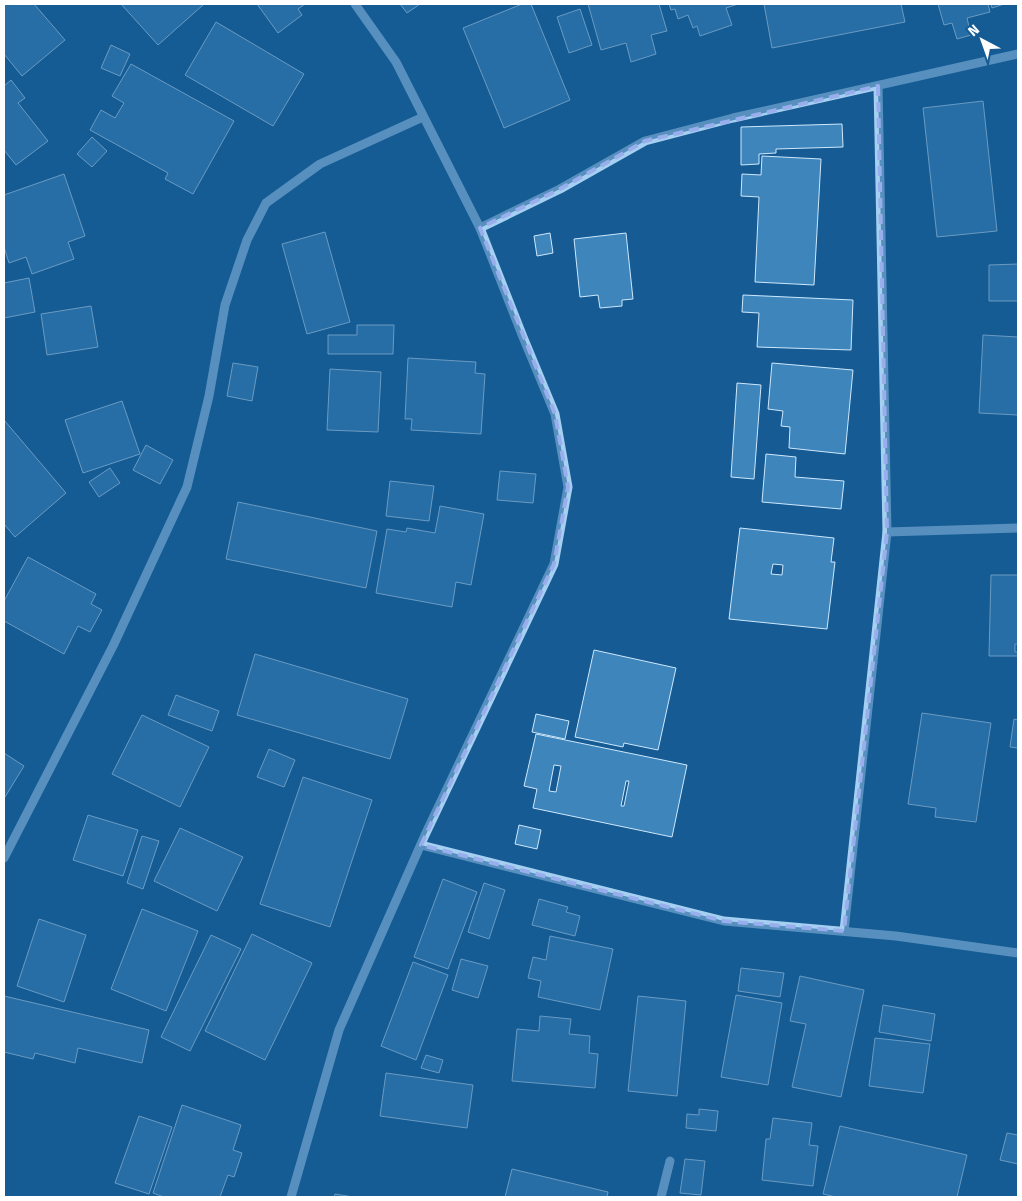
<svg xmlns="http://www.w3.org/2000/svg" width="1022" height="1201" viewBox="0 0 1022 1201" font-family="'Fira Sans',sans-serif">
<rect width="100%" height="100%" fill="#165b94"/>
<!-- building -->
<g fill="#3e85bc" stroke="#cde8fc" fill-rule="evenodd">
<path d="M4,4H34L65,40L22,76L4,54Z"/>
<path d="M121,4H202L203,5L158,45Z"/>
<path d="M257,4H305L298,9L302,15L278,33Z"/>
<path d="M400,4H420L407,13Z"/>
<path d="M522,4H531L570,100L504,128L463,28Z"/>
<path d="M588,4H659L667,31L651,35L656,54L631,62L626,43L601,50Z"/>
<path d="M669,4H738L726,8L732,25L700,36L697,26L693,28L688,15L678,19L675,9L671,10Z"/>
<path d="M764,4H901L905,22L772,48Z"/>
<path d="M938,4H988L990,12L967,18L971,35L957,39L952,23L944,25Z"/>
<path d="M991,4H1004L992,8Z"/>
<path d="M580,9L592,45L569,53L557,17Z"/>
<path d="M216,22L304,74L273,126L185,75Z"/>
<path d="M111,45L130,54L120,76L101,68Z"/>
<path d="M131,64L234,121L193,194L165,179L168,173L90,130L101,110L115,118L124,103L112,96Z"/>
<path d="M11,80L25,98L18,103L48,141L16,165L4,150V86Z"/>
<path d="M983,101L997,231L937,237L923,108Z"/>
<path d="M842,124L843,147L776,149V153L759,154V164L741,165V127Z"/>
<path d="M92,137L107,151L92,167L77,154Z"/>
<path d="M762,156L821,159L814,285L755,282L759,197L741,196L742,174L761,175Z"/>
<path d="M64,174L85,236L68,242L74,259L32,274L26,257L9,263L4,247V195Z"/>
<path d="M325,232L350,322L307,334L282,244Z"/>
<path d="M550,233L553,253L537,256L534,236Z"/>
<path d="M626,233L633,299L622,300V306L600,308L598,295L580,297L574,239Z"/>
<path d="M1018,264V301H989V265Z"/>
<path d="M29,278L35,312L4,318V283Z"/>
<path d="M743,295L853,300L851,350L757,347L759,313L742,312Z"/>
<path d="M91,306L98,347L47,355L41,314Z"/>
<path d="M357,325H394L393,354H328V335H357Z"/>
<path d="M983,335L1018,337V415L979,413Z"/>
<path d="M408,358L476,362L475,373L485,374L481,434L411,430L412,419H405Z"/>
<path d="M233,363L258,367L252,401L227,396Z"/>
<path d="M772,363L853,370L845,454L789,448L790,427L781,426L783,411L768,409Z"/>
<path d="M330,369L381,372L378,432L327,430Z"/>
<path d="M737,383L761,385L754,479L731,477Z"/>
<path d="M122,401L140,454L83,473L65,420Z"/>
<path d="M4,420L66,493L15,537L4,524Z"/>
<path d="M146,445L173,460L160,484L133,470Z"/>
<path d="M766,454L796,457L795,477L844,481L841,509L762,502Z"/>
<path d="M110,468L120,483L99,497L89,482Z"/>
<path d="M500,471L536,474L533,503L497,500Z"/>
<path d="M390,481L434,486L429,521L386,516Z"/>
<path d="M238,502L377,531L366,588L226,559Z"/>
<path d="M440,506L484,514L471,585L456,582L452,607L376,593L387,529L406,532L407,528L435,533Z"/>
<path d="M740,528L834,538L831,562H835L827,629L729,619ZM773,564L783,565L782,575L771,574Z"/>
<path d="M28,557L96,594L91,604L102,610L90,632L78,626L64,654L4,621V601Z"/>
<path d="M991,575H1018V644H1015V652H1018V656H989Z"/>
<path d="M594,650L676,668L658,750L624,743L623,747L575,737Z"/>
<path d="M255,654L408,699L390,759L237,715Z"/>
<path d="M176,695L219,711L212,731L168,715Z"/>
<path d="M922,713L991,723L976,822L935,817L936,808L908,804Z"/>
<path d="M536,714L569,721L565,739L532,732Z"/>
<path d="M142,715L209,747L180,807L112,774Z"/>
<path d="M1014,719L1018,720V748L1010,747Z"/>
<path d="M536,734L687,765L672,837L533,808L537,789L524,786ZM554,765L561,766L556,792L549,791ZM626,781H629L624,806H621Z"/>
<path d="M269,749L295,760L284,787L257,777Z"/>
<path d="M4,753L24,766L5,797L4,796Z"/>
<path d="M303,777L372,800L330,927L260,904Z"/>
<path d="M88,815L138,830L123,876L73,860Z"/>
<path d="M519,825L541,830L537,849L515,844Z"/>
<path d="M180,828L243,857L217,911L154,881Z"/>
<path d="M142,836L159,841L143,889L127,883Z"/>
<path d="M443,879L477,892L448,969L414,957Z"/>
<path d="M484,883L505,890L489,939L468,932Z"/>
<path d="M539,899L568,907L566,912L580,916L575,936L532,925Z"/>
<path d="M142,909L198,931L166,1011L111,989Z"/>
<path d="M39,919L86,935L64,1002L17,986Z"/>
<path d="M252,934L312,963L265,1060L205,1031Z"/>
<path d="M211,935L241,949L190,1051L161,1037Z"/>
<path d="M550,936L613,949L600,1010L538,997L541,981L528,978L533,957L546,960Z"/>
<path d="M461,959L488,966L478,998L452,990Z"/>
<path d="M413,962L448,975L416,1060L381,1046Z"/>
<path d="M741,968L784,973L780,997L738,991Z"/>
<path d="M800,976L864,990L841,1097L792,1087L806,1024L790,1021Z"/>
<path d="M736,995L782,1003L768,1085L721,1077Z"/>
<path d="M4,996L149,1030L142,1063L78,1048L75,1063L35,1053L33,1059L4,1052Z"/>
<path d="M638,996L686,1001L677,1096L628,1091Z"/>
<path d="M883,1005L935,1014L931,1041L879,1032Z"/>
<path d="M540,1016L571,1019L569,1034L590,1036L589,1053L598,1054L595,1088L512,1081L517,1029L539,1031Z"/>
<path d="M875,1038L930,1044L923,1093L869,1086Z"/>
<path d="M426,1055L443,1060L439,1073L421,1068Z"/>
<path d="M386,1073L473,1085L467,1128L380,1116Z"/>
<path d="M182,1105L241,1125L233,1150L242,1153L234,1177L228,1175L220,1197H164L153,1193Z"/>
<path d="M699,1109L718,1111L716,1131L686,1128L687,1114L699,1115Z"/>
<path d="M139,1116L172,1127L149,1194L115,1183Z"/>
<path d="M773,1118L812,1123L809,1145L818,1146L813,1186L762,1180L766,1139H770Z"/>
<path d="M840,1126L967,1155L957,1197H836L823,1194Z"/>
<path d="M1007,1133L1018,1135V1164L1000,1160Z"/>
<path d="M685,1159L705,1161L701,1195L680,1193Z"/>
<path d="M512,1169L608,1192L607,1197H505Z"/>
<path d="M335,1194L353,1197H334Z"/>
</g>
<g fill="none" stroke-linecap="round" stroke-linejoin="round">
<!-- minor -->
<g stroke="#a6d0f1" stroke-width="9">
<path d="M480,228L560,189L645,141L733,118L1018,54"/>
<path d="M887,532L1018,528"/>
<path d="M421,845L724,921L896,936L1018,953"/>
<path d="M4,858L113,646L187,487L209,396L225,305L247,240L266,203L320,164L423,117"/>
<path d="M844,931L887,532L878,86"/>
<path d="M291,1197L339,1030L425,835L554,564L568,487L555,414L523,337L480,228L396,62L355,4"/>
<path d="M661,1197L670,1161"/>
</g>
</g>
<!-- marked area -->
<path d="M0 0H1022V1201H0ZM878,86L887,532L844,931L724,921L421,845L554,564L568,487L555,414L480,228L560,189L645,141Z" fill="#165b94" fill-opacity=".55" fill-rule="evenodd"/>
<path fill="none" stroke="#99afed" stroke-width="4" stroke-dasharray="10 6" stroke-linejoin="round" d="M878,86L887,532L844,931L724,921L421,845L554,564L568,487L555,414L480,228L560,189L645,141Z"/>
<!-- border -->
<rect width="1022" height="1201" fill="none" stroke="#ffffff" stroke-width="10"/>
<!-- north arrow -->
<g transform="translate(982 40) rotate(319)" stroke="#165b94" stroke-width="4" paint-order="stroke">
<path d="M0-4L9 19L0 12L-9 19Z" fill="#ffffff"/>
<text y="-8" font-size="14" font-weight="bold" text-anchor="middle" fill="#ffffff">N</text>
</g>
</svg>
